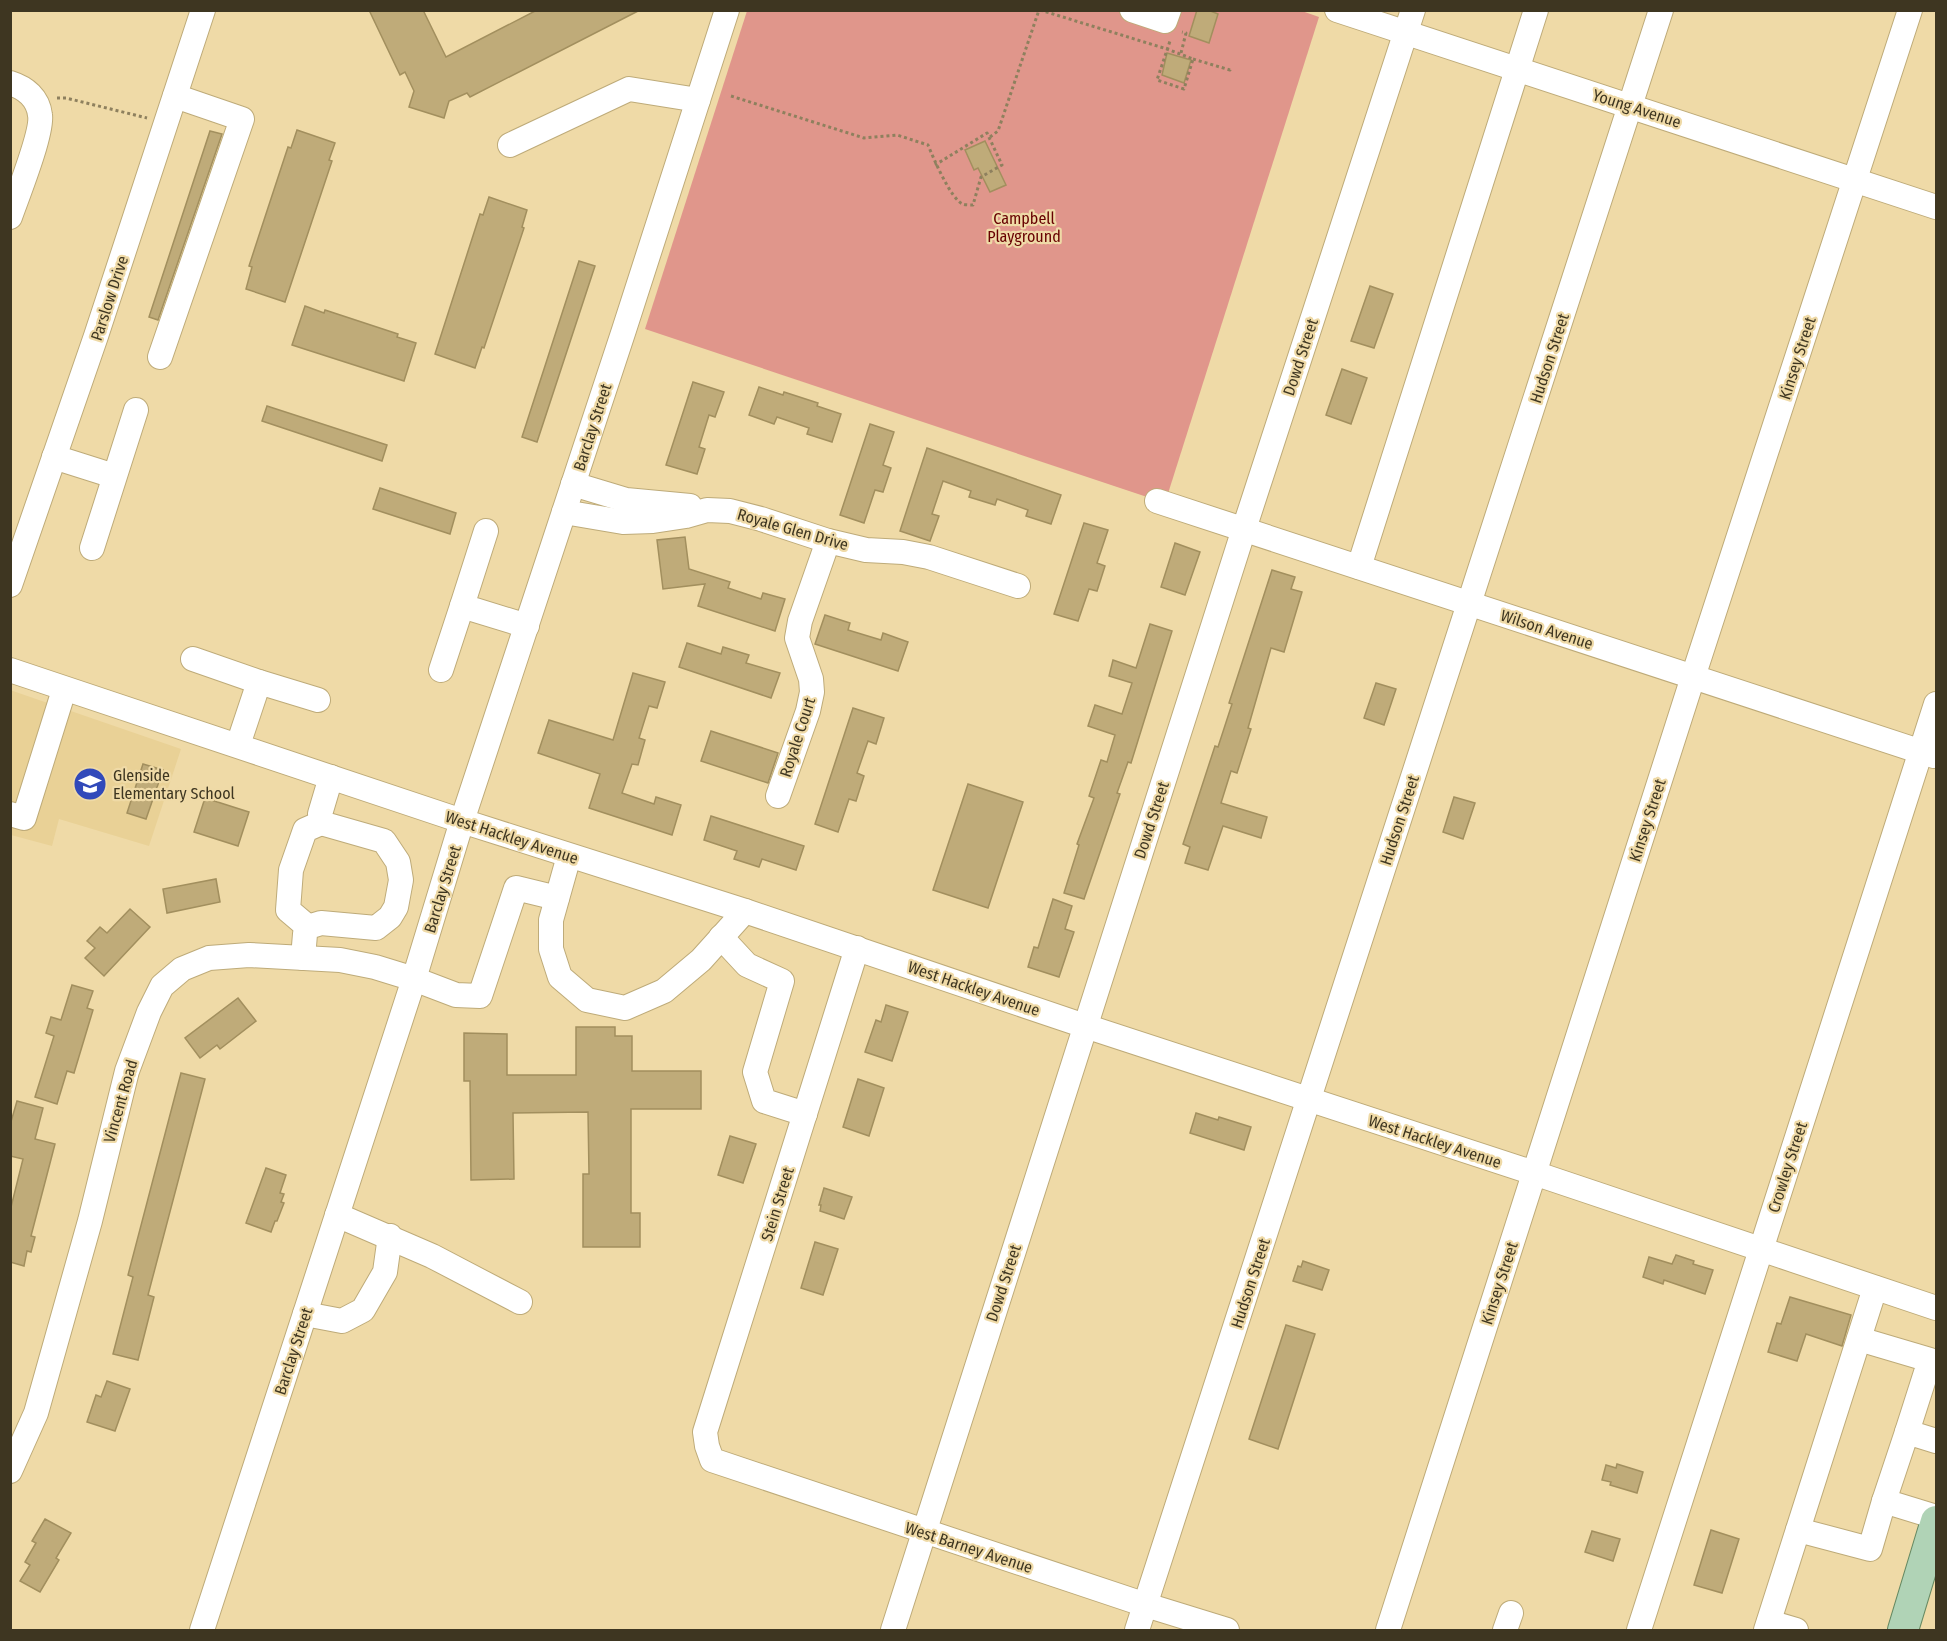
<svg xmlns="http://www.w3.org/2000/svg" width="1947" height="1641" viewBox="0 0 1947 1641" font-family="'Fira Sans Condensed',sans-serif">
<rect width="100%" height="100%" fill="#efdaa7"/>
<!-- built -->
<path fill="#e9d196" d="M10,690L181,749L149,846L59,819L52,846L11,835Z"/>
<!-- green -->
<path fill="#e0968b" d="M1299,10L1319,17L1165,503L645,329L747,11Z"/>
<!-- building -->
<g fill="#bfab79" stroke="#a28f5e" stroke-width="1.5">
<path d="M369,10H423L446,57L537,10H640L470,97L467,93L449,101L444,118L409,107L414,91L405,72L400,75Z"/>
<path d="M1197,10H1208L1218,14L1209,43L1189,36Z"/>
<path d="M1167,53L1191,60L1184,83L1162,75Z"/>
<path d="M297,130L335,143L329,160L332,161L285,302L246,289L252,267L249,266L264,220L288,147L291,148Z"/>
<path d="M210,131L222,134L158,320L149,317Z"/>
<path d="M985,141L1006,185L990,192L978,168L974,170L965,150Z"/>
<path d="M489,197L527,210L522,227L524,228L484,348L482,347L475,368L435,354L480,214L483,215Z"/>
<path d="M579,261L595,266L537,442L522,437Z"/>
<path d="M1370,286L1393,294L1374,348L1351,341Z"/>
<path d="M305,306L324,313L325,310L398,334L397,337L416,343L404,381L292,345Z"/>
<path d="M1342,369L1367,378L1351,424L1326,415Z"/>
<path d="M693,382L724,392L715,417L709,415L699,447L705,449L697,474L666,465Z"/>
<path d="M759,387L783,395L784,392L818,403L817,406L841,414L832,442L807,434L809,428L777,417L774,424L749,415Z"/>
<path d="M267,406L387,445L382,461L262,421Z"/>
<path d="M870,424L894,432L883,465L891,468L883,492L875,490L864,523L840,515Z"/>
<path d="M927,448L1061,495L1051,524L1026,516L1028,510L997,499L995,505L969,497L971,491L943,481L932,514L939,516L930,541L900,531Z"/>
<path d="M380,488L456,513L450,534L373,509Z"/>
<path d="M1084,523L1108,530L1097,563L1105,566L1097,591L1089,589L1078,621L1054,614Z"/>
<path d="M685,537L689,569L730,582L728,588L761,599L763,593L785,599L775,631L698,606L705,584L663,589L657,540Z"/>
<path d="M1175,543L1200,552L1185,595L1161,587Z"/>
<path d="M1272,570L1295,577L1291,589L1302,592L1284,652L1271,648L1248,728L1251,729L1237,773L1231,771L1221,803L1267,817L1261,838L1223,826L1208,870L1185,863L1190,847L1183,844L1215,746L1218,747L1232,704L1229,703Z"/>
<path d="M825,615L850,623L848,630L881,640L883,633L908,642L898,671L815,644Z"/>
<path d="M1150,624L1172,631L1131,763L1128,762L1117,793L1120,794L1084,899L1064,893L1079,845L1077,844L1094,798L1089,796L1101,760L1107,762L1115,735L1088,726L1095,705L1122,714L1132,683L1109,676L1113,660L1136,668Z"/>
<path d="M687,643L721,654L723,647L749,655L746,663L780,673L771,698L679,667Z"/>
<path d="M633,673L665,682L657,708L649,706L639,738L645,740L638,765L632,764L622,793L654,804L656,797L681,805L672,835L589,808L600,774L538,753L549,720L613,740Z"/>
<path d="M1376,683L1396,689L1384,725L1364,718Z"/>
<path d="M853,708L884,718L876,744L868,741L857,773L864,776L856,801L849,799L838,832L815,824Z"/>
<path d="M711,731L778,753L768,783L701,761Z"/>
<path d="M143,764L163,770L146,819L127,813Z"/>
<path d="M968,784L1023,802L988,908L933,890Z"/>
<path d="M1454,797L1475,803L1463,839L1443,832Z"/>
<path d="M205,798L249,812L238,846L194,832Z"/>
<path d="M711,816L804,846L796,870L762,859L759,867L734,859L737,851L704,840Z"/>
<path d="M216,879L220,902L167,913L163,889Z"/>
<path d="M1053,899L1072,906L1065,929L1074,932L1059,977L1028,967L1034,947L1038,948Z"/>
<path d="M130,909L150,927L104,976L85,958L95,948L87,941L100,927L107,933Z"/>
<path d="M72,985L93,991L87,1008L93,1010L74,1073L67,1071L57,1104L35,1097L54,1036L46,1033L51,1017L61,1020Z"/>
<path d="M238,998L256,1021L220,1049L217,1045L200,1058L185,1038Z"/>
<path d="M886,1005L908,1012L892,1061L865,1052L876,1020L881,1022Z"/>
<path d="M576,1027H615V1036H632V1071H701V1109H631V1213H640V1247H583V1174H589L588,1112L513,1113L514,1179L471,1180L470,1081H464V1033L507,1034V1075H576Z"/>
<path d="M181,1073L205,1079L148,1295L154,1297L138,1360L113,1354L133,1277L128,1275Z"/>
<path d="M858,1079L884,1088L869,1136L843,1127Z"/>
<path d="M17,1101L43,1108L35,1139L55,1144L31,1236L35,1237L31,1252L27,1251L24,1266L10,1262V1211L23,1159L10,1156V1125Z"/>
<path d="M1196,1113L1218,1120L1219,1117L1251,1127L1244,1150L1190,1133Z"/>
<path d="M730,1136L756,1144L743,1183L718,1175Z"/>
<path d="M266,1168L286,1175L280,1193L284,1194L281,1202L284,1203L277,1221H275L271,1232L246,1223Z"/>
<path d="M824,1188L852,1197L844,1219L820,1211L821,1205H819Z"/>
<path d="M815,1242L838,1249L823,1295L801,1288Z"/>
<path d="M1676,1255L1694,1261L1693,1264L1713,1270L1705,1294L1664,1280L1663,1284L1643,1277L1649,1257L1672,1264Z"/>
<path d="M1303,1261L1329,1270L1322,1290L1293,1281L1298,1266L1301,1267Z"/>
<path d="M1790,1297L1851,1315L1842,1346L1806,1334L1797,1361L1768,1352L1777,1323L1781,1324Z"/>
<path d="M1286,1325L1315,1334L1278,1449L1249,1439Z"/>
<path d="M107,1381L130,1389L115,1431L87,1422L96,1395L101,1397Z"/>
<path d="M1617,1464L1643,1472L1637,1493L1610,1485L1611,1482L1602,1480L1606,1465L1616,1468Z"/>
<path d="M45,1519L71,1533L56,1558L59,1560L40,1592L20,1581L30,1565L25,1562L36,1543L32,1541Z"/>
<path d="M1711,1530L1739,1539L1722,1593L1694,1585Z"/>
<path d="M1592,1531L1620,1539L1613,1561L1585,1552Z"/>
</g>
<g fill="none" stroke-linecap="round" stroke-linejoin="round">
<defs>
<g id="minor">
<path d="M1132,10L1165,21L1169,10"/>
<path d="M1337,10L1936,207"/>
<path d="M10,83C26,88 38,98 40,115C43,132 17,197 10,217"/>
<path d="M510,145L629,89L698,100"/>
<path d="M160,357L242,119L175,96"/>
<path d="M54,457L114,476"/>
<path d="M573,484L626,500L690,506"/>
<path d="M1157,501L1934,756"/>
<path d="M564,512L623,522L653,521L686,516L707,510L730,511L761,519L828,541L866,550L903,552L929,557L1018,586"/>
<path d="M486,531L462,606L527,626"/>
<path d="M92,548L136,410"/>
<path d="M1359,567L1536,10"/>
<path d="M10,585L96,336L203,10"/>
<path d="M193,659L259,682"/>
<path d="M10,670L462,821L745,911L1085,1026L1534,1173L1936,1308"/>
<path d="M441,670L462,606"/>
<path d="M238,745L259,682L318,700"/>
<path d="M778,796L808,711L812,692L811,679L797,638L800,621L828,541"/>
<path d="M10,814L24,818L64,690"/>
<path d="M569,856L551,920V949L560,977L587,1000L625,1008L664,991L701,960L745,911"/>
<path d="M308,927L288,910L291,870L305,830L321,823"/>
<path d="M721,937L747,965L782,981L755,1072L764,1101L805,1114"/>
<path d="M857,948L705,1432L707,1446L712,1460L1146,1605L1227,1630"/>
<path d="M303,958L305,934L308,927L321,923L376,928L390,917L396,907L401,880L398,862L384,841L321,823L320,814L331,777"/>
<path d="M337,1215L432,1256L520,1302"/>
<path d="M305,1314L342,1321L363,1310L385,1272L390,1236"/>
<path d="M1859,1339L1930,1360L1907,1432"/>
<path d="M1936,1441L1907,1432L1884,1501L1936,1517"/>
<path d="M10,1471L36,1413L90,1221L127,1071L149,1012L162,986L182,969L209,958L249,955L340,960L375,967L414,979L456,995L480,996L516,888L557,898"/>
<path d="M1798,1530L1870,1549L1884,1501"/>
<path d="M1769,1622L1796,1630"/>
<path d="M202,1630L414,979L462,821L624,330L727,10"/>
<path d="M893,1630L1244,529L1413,10"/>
<path d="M1137,1630L1661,10"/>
<path d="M1388,1630L1693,677L1910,10"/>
<path d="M1505,1630L1511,1613"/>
<path d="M1639,1630L1936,704"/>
<path d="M1766,1630L1875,1288"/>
</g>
<path id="major" d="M1903,1630L1936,1521"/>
</defs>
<!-- minor casing -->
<use href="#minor" stroke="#beab79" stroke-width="26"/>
<!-- major casing -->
<use href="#major" stroke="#668962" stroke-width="32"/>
<!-- path -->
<g stroke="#8e805e" stroke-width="3" stroke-dasharray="3 3" stroke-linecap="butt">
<path d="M1040,10L1167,49L1193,59L1184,89L1157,80L1170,41"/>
<path d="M1181,53L1186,33L1182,32"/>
<path d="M1193,59L1230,70L1231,67"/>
<path d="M731,96L864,138L897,135L928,145C933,157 951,200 963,204C964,205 972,205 973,205L981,177L1002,165L987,133L935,165"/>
<path d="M57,98H66L147,118"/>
<path d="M990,137L998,131L1039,10"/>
</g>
<!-- minor -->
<use href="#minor" stroke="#fff" stroke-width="24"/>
<!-- major -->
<use href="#major" stroke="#b0d3b6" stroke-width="30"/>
</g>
<!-- icons -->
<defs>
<symbol id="school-disc" viewBox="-11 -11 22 22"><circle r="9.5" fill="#3149ba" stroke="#efdaa7"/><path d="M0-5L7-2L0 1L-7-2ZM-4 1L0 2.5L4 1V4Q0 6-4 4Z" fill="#fff"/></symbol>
</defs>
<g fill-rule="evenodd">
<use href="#school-disc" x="71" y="765" width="38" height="38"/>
</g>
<g text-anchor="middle" stroke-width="4.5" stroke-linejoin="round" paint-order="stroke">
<!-- street labels -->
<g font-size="16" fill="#3e3621" stroke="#efdaa7">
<text transform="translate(1637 108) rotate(18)" y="6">Young Avenue</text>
<text transform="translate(109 298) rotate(-72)" y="6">Parslow Drive</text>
<text transform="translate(1300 357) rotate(-72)" y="6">Dowd Street</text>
<text transform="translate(1549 358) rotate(-72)" y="6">Hudson Street</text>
<text transform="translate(1797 358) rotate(-72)" y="6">Kinsey Street</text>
<text transform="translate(592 427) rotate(-72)" y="6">Barclay Street</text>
<text transform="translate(793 529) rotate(16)" y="6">Royale Glen Drive</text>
<text transform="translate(1547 629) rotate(18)" y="6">Wilson Avenue</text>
<text transform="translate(797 737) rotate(-72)" y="6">Royale Court</text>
<text transform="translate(1151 820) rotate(-72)" y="6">Dowd Street</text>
<text transform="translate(1399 820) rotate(-72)" y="6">Hudson Street</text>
<text transform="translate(1647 820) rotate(-72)" y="6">Kinsey Street</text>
<text transform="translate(512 837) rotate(18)" y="6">West Hackley Avenue</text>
<text transform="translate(442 889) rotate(-73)" y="6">Barclay Street</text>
<text transform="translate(974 988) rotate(19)" y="6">West Hackley Avenue</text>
<text transform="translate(120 1101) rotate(-74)" y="6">Vincent Road</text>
<text transform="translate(1435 1141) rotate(18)" y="6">West Hackley Avenue</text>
<text transform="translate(1787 1167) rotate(-72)" y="6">Crowley Street</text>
<text transform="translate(777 1204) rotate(-73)" y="6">Stein Street</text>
<text transform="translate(1003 1283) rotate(-72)" y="6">Dowd Street</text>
<text transform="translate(1250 1283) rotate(-72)" y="6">Hudson Street</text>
<text transform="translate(1499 1283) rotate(-72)" y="6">Kinsey Street</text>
<text transform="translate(293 1351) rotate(-72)" y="6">Barclay Street</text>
<text transform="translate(969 1547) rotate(18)" y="6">West Barney Avenue</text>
</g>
<!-- park labels -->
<g font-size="16" fill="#670000" stroke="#efdaa7">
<text x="1024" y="224">Campbell<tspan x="1024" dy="18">Playground</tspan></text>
</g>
<!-- poi labels -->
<g font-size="16" fill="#3e3621" stroke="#efdaa7" text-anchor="start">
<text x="113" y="781">Glenside<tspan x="113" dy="18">Elementary School</tspan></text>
</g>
</g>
<!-- border -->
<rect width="1947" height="1641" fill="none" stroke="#3e3621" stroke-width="24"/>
</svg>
